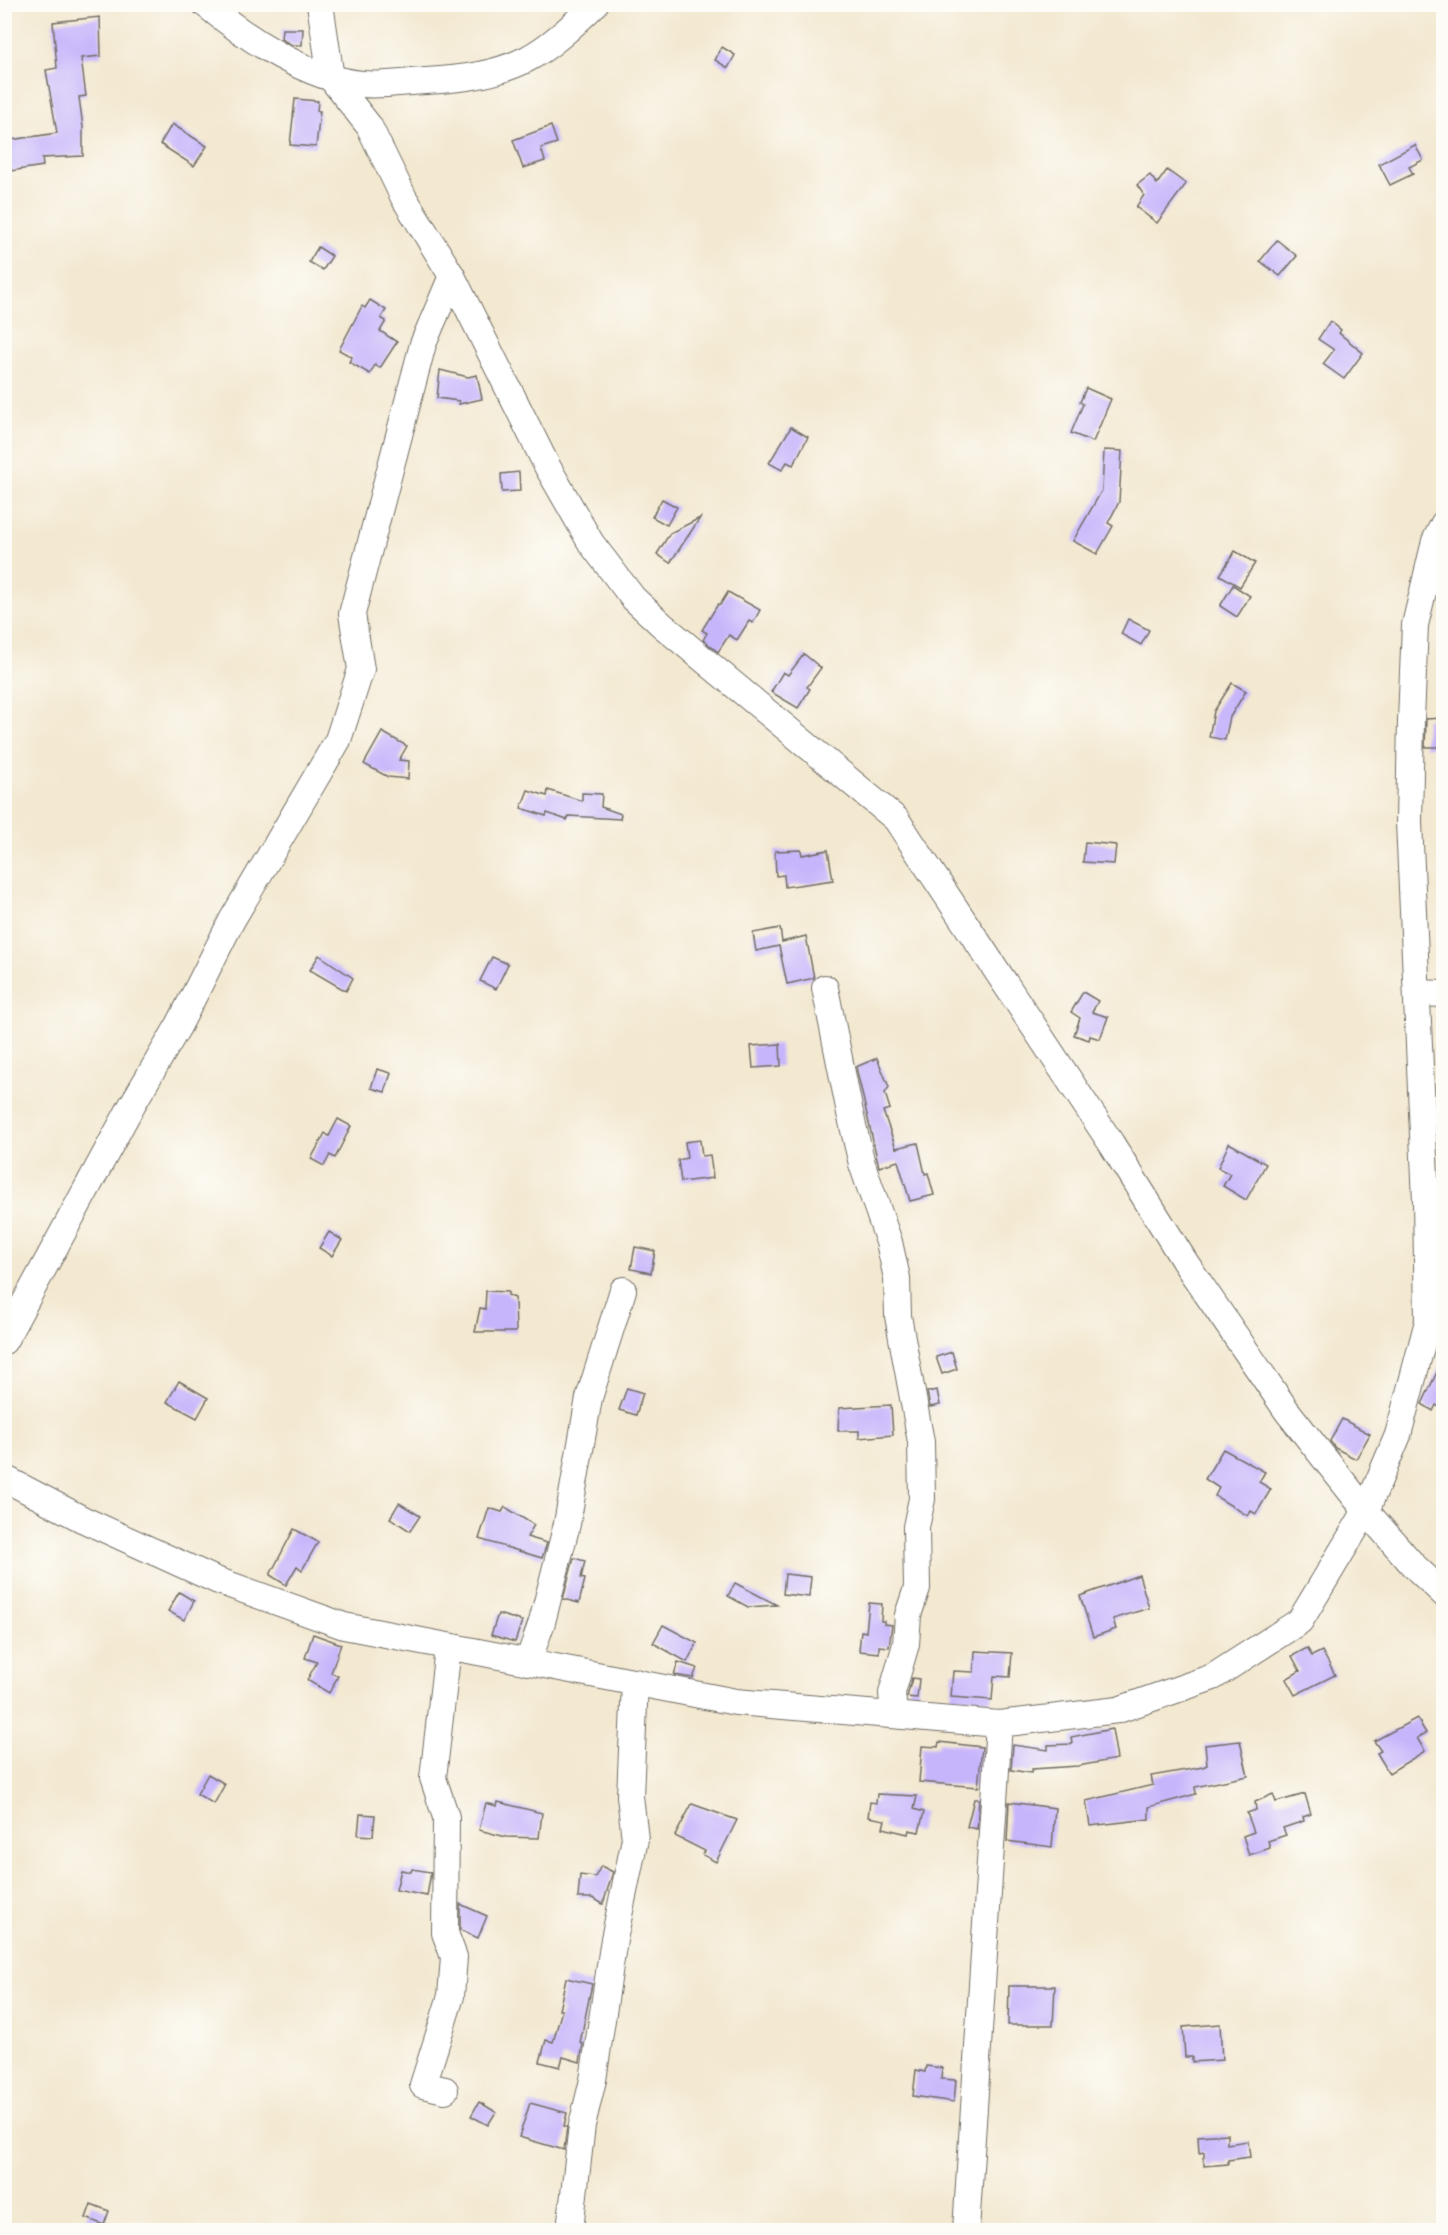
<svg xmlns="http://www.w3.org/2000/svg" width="1448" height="2235" viewBox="0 0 1448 2235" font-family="'Sorts Mill Goudy',serif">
<rect width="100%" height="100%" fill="#fdfcf7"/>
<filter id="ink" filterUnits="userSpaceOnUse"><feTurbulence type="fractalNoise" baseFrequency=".0167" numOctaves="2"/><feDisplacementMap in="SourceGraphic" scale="12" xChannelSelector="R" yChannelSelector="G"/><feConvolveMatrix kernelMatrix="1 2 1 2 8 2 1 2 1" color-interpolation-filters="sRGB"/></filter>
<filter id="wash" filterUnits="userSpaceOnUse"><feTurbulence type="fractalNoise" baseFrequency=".008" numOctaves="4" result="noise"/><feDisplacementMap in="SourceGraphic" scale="24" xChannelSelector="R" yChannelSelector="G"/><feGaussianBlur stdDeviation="1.35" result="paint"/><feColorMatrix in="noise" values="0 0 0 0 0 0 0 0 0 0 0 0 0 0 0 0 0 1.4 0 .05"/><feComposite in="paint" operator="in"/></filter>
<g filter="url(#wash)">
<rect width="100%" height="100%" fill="#f3e8d0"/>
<g id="blocks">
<!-- building -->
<g fill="#c7b5fb">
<path d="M100,17L101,56L81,58L86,96L79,97L83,127V156L42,158L43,166L4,172V141L57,133L46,70L57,68L53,22Z"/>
<path d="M282,29H303L302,45H292L281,39Z"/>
<path d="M722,47L735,55L728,68L715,60Z"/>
<path d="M295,99L318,101L317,111H320L316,147L290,145Z"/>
<path d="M172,124L207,146L194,166L160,144Z"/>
<path d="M551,126L557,143L541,148L545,161L523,168L513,140Z"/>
<path d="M1415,145L1423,160L1409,167L1413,174L1390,185L1379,164Z"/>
<path d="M1167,170L1186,184L1157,223L1136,207L1144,195L1137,185L1150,175L1157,184Z"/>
<path d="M1277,240L1297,256L1280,276L1260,261Z"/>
<path d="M318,247L332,256L323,270L309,262Z"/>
<path d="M370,300L386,310L381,318L386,321L380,331L397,342L380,368L375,365L370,374L349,362L352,357L339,350L362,306L365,308Z"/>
<path d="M1330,321L1341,330L1339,333L1363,353L1344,379L1323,364L1334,350L1318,339Z"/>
<path d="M440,370L468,377L477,375L482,399L459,404V401L437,398Z"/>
<path d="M1086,388L1111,399L1093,442L1071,433L1083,404L1080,402Z"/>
<path d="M791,427L808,437L793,465L787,462L782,470L769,463Z"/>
<path d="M1104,450L1122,451L1119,502L1108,523L1113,526L1097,554L1073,541L1102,490Z"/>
<path d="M519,472L520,491L502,492L501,474Z"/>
<path d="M662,499L677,507L667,525L652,517Z"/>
<path d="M700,518L670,563L657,554L670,533Z"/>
<path d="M1235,551L1255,563L1240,587L1220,575Z"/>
<path d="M1233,585L1250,596L1237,617L1220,606Z"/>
<path d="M728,592L760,610L753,623L749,621L737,640L729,635L718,652L703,640L707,633L702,630L718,604L720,605Z"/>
<path d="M1128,619L1149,630L1141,645L1121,634Z"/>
<path d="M804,654L821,668L807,687L810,689L798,708L771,692L783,672L788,675Z"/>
<path d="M1232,683L1246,691L1230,717L1225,740L1209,737L1214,711Z"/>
<path d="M1443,718V747H1425L1426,719Z"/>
<path d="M382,732L407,746L399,760L409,761L408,779L388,777L364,764Z"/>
<path d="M528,790L547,796L548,790L582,801V793L602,794L601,807L621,814L620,819L569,816L567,820L547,813L546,816L521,808Z"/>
<path d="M1085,842L1116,845L1114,864L1083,862Z"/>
<path d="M801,850L802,855L828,850L833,880L785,887L784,875L776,876L775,851Z"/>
<path d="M780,928L782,942L806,936L814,978L787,984L779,946L756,951L753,933Z"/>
<path d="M319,955L353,978L346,991L310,970Z"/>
<path d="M492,957L508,964L496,989L480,981Z"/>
<path d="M1083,992L1098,1001L1092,1012L1108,1017L1100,1039L1090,1036L1089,1040L1074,1035L1080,1018L1071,1012Z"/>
<path d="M780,1044L781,1066L753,1068L751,1046Z"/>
<path d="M877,1058L889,1087L885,1093L890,1109L883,1111L896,1148L918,1143L925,1174L928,1173L934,1195L910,1201L898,1161L879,1167L856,1067Z"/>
<path d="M377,1069L391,1073L385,1092L371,1088Z"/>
<path d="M338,1119L351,1126L335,1158L330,1155L324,1166L311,1159L325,1133L329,1136Z"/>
<path d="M700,1140L702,1156L710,1155L713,1178L681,1182L678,1160L687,1158L685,1142Z"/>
<path d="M1229,1143L1266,1164L1246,1200L1223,1186L1230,1174L1218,1168Z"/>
<path d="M329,1232L342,1240L332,1256L319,1248Z"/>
<path d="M635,1247L655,1251L651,1273L631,1269Z"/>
<path d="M486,1291L508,1292V1295L515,1298L516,1332H475L480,1308L485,1309Z"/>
<path d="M952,1352L957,1369L942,1374L936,1357Z"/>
<path d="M1443,1359V1409L1436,1405L1433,1411L1422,1404Z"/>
<path d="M179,1381L208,1398L197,1418L167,1402Z"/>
<path d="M627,1388L643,1393L636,1415L619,1410Z"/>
<path d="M937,1390L940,1405L930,1407L927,1392Z"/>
<path d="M891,1405L893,1435L859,1438V1431H838L839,1408Z"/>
<path d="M1342,1419L1370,1434L1356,1459L1335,1448L1330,1441Z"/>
<path d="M1223,1449L1265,1472L1259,1482L1271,1489L1256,1514L1251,1511L1248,1516L1215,1496L1219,1488L1205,1479Z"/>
<path d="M399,1503L420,1516L410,1531L390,1518Z"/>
<path d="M505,1507L534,1525L527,1537L547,1543L542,1558L479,1539L489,1508L502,1512Z"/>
<path d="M294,1529L318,1542L302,1570L297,1566L286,1585L270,1575Z"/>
<path d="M574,1558L585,1561L581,1578L585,1579L579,1603L563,1599Z"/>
<path d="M785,1574L811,1577L809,1597L783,1594Z"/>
<path d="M1139,1575L1149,1608L1113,1619L1116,1629L1093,1637L1080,1596Z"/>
<path d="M735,1583L777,1605L748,1607L728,1596Z"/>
<path d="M179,1592L194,1601L184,1620L168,1611Z"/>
<path d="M869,1603L882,1604L881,1621H884V1624L892,1625L889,1647L879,1646V1653L859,1651L861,1631L866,1632Z"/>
<path d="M498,1614L522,1621L515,1642L491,1635Z"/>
<path d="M663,1625L697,1643L687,1662L653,1643Z"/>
<path d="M313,1634L341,1644L331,1673L338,1676L329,1693L307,1680L317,1662L305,1658Z"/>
<path d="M1307,1648L1312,1656L1322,1651L1335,1675L1295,1695L1286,1679L1300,1671L1292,1656Z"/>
<path d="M975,1651L1012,1653L1010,1677L994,1676L992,1700L951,1697L953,1671L974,1672Z"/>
<path d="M678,1662L697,1668L693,1678L674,1675Z"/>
<path d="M912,1678L919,1679L917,1698L907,1697Z"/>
<path d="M1417,1718L1426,1733L1417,1738L1425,1751L1389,1773L1377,1753L1381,1751L1374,1741Z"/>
<path d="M1112,1729L1117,1759L1078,1766L1032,1769L1031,1773L1011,1770L1013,1745L1048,1750V1745L1072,1744L1071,1737Z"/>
<path d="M1240,1741L1248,1776L1195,1787L1196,1794L1149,1807V1819L1090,1826L1086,1801L1153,1785L1151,1776L1203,1767L1207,1765L1205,1745Z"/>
<path d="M939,1742L982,1747L978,1787L919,1782L922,1746L938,1747Z"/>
<path d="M208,1774L225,1784L214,1804L197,1794Z"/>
<path d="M877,1794L917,1796L914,1809L924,1812L919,1832L909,1830L908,1834L883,1828L885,1820L868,1817L870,1802L876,1803Z"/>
<path d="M1273,1794L1276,1802L1305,1794L1311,1814L1303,1817L1304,1821L1283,1828L1286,1835L1268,1841L1270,1848L1249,1855L1243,1836L1254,1832L1247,1813L1256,1810L1255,1802Z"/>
<path d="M974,1799H979L977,1829L967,1827Z"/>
<path d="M498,1802L542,1813L539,1838L506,1837L479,1830L486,1803L497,1806Z"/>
<path d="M1009,1802L1055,1808L1052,1847L1007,1841Z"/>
<path d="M692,1804L737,1820L716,1862L703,1855L705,1851L675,1836Z"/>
<path d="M360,1814L375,1815L373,1836L358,1835Z"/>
<path d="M601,1866L613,1872L603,1904L593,1898H578L580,1875L595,1877Z"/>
<path d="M412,1869L431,1872L427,1896L396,1890L401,1870L411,1872Z"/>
<path d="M460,1904L487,1916L478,1938L460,1930Z"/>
<path d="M566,1978L592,1984L580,2043L583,2044L580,2062L563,2057L560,2067L540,2062L546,2040L553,2042L562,2010H559Z"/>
<path d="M1009,1986H1055L1053,2025H1008Z"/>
<path d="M1220,2024L1222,2060L1192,2062V2057H1185L1183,2027Z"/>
<path d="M926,2066L942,2068L941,2079L956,2080L954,2102L913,2096L916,2070L925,2072Z"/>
<path d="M479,2102L496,2112L488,2125L471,2116Z"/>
<path d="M530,2103L567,2113L564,2126L567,2127L564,2150L519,2137Z"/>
<path d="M1227,2134V2144L1248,2141L1250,2157L1228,2160V2164L1204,2166V2152L1199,2153L1198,2136Z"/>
<path d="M91,2204L109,2211L104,2225L86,2218Z"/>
</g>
</g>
</g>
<g filter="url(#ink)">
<use href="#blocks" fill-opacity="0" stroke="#716d65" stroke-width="1.5"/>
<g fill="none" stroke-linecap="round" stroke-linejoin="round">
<defs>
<g id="minor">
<path d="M205,4C246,38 308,79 362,84C382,86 405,82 426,81C460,79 496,75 527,59C552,46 575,23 595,4"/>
<path d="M320,4L331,78L369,126L404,198L452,276L547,466L591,543L633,598L662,625L896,819L1111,1143L1185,1262L1287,1411L1366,1511L1413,1565L1444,1594"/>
<path d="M825,988L850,1113L862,1164L889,1242L897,1278L898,1316L921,1442L922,1499L916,1527L917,1588L908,1615L906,1644L892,1693L894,1714"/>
<path d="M1417,993L1444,994"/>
<path d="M4,1341L132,1105L179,1025L232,920L338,740L361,669L352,614L423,344L452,276"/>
<path d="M4,1478L82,1519L216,1580L344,1626L736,1702L999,1724L1118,1710L1213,1677L1300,1621L1366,1511L1398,1435L1428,1321L1426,1201L1409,822L1411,720L1415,625L1435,541L1444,523"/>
<path d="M528,1662L542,1622L567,1524L589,1398L623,1290"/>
<path d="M445,2090L423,2085L451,1996L454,1957L445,1933L446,1817L433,1778L448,1648"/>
<path d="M570,2229L582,2125L593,2080L614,1939L635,1839L630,1796L635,1682"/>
<path d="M966,2230L999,1724"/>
</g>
</defs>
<!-- minor casing -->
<use href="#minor" stroke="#716d65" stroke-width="28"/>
<!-- minor -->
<use href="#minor" stroke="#fff" stroke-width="26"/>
</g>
</g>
<!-- margin -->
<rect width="1448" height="2235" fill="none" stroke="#fdfcf7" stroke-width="24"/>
</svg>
